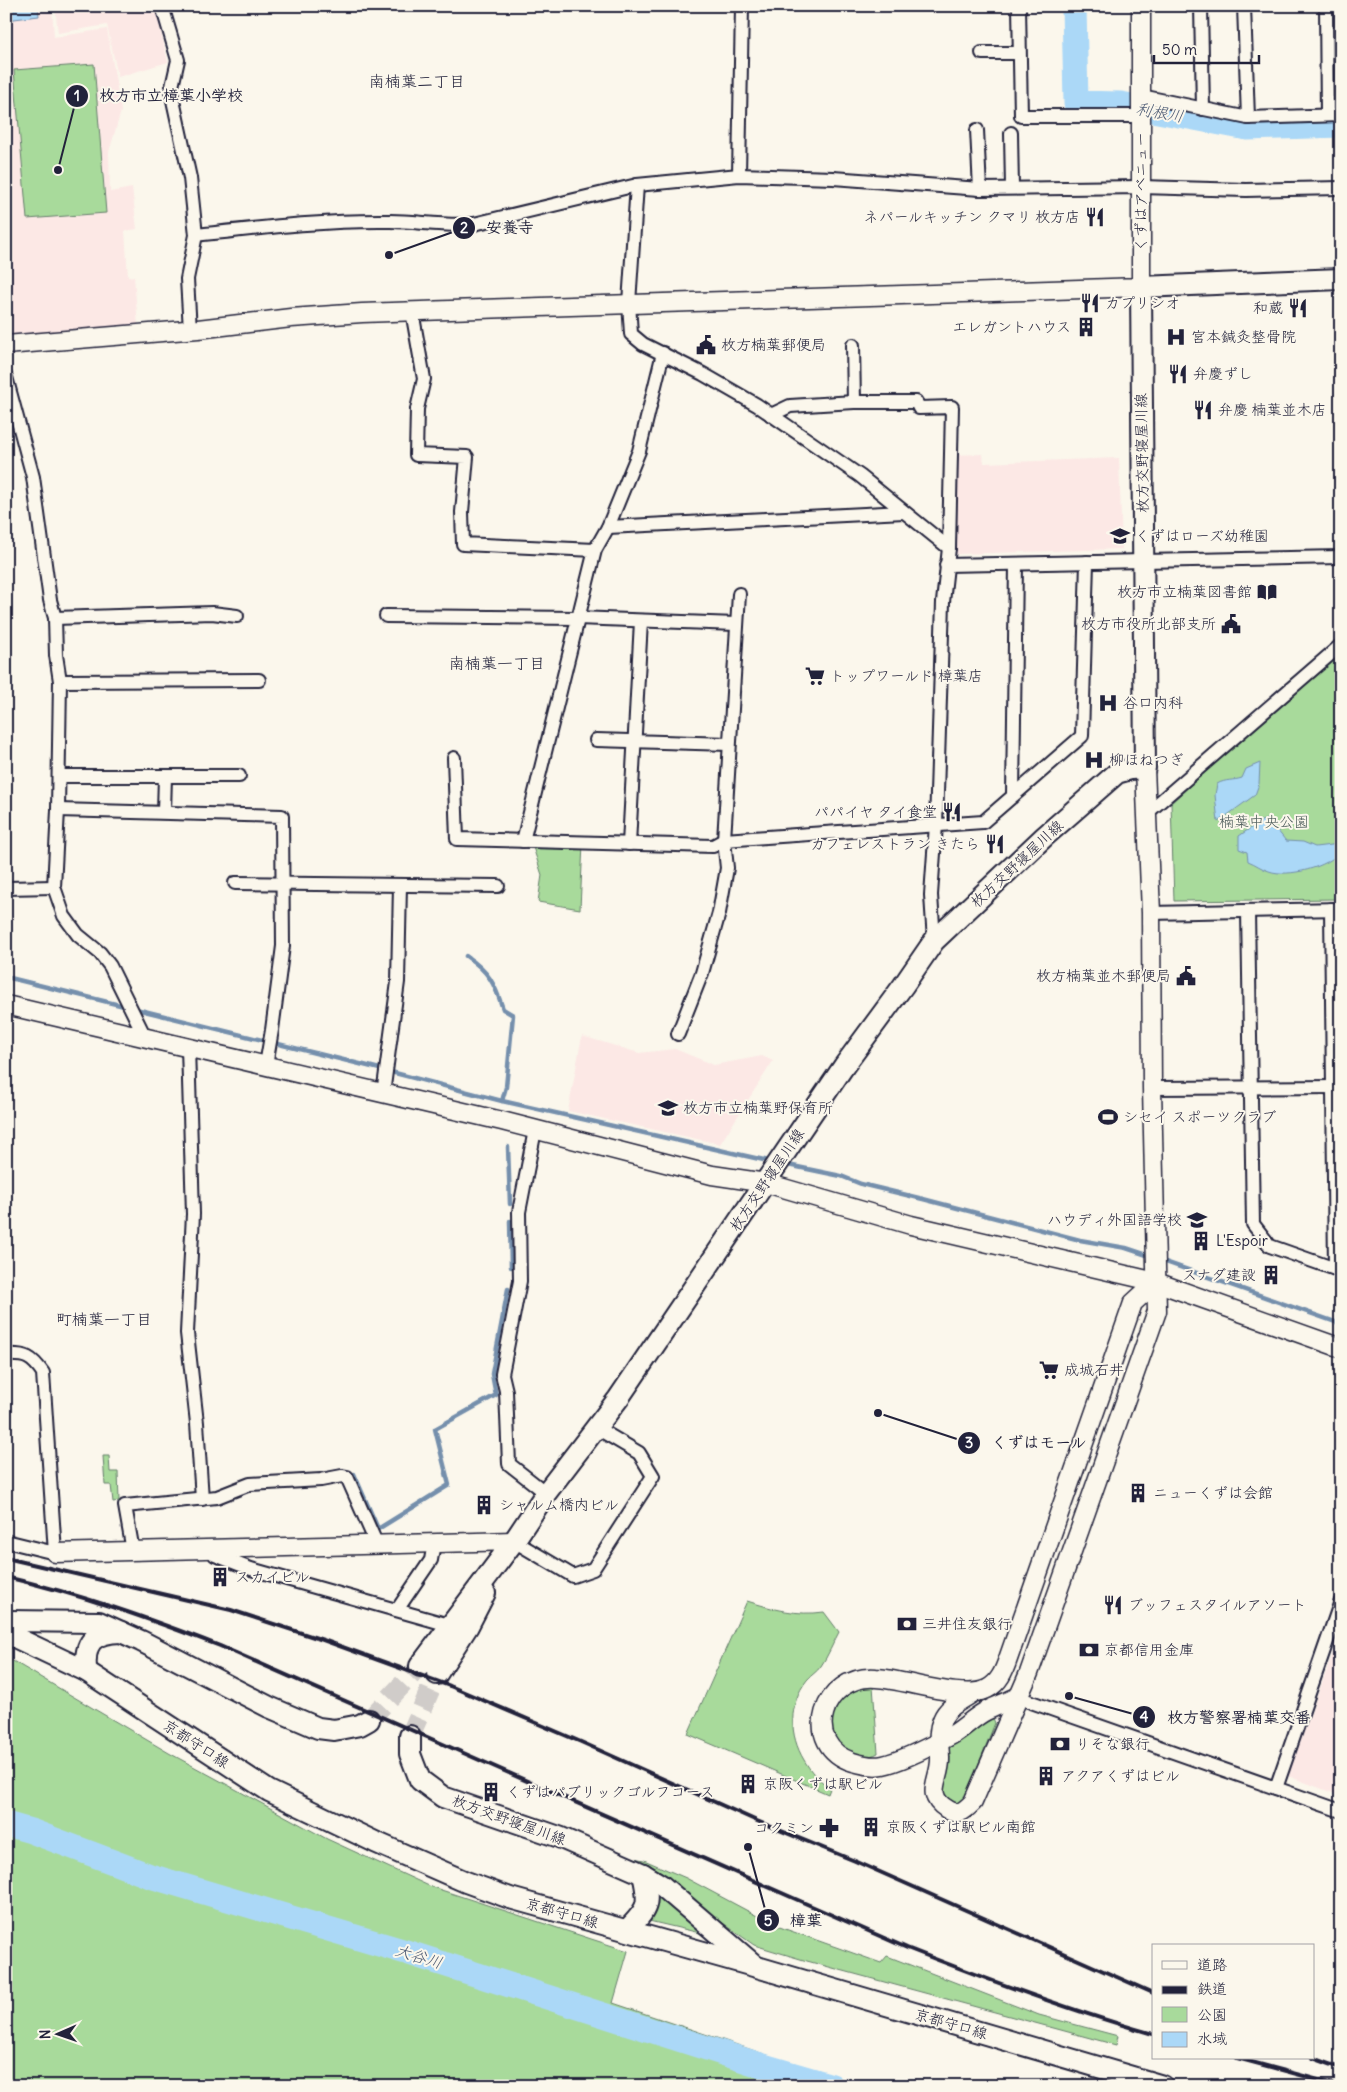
<svg xmlns="http://www.w3.org/2000/svg" width="1347" height="2092" viewBox="0 0 1347 2092" font-family="Delius,'Klee One',sans-serif">
<rect width="100%" height="100%" fill="#fbf7ec"/>
<filter id="ink" filterUnits="userSpaceOnUse"><feTurbulence type="fractalNoise" baseFrequency=".02" numOctaves="2"/><feDisplacementMap in="SourceGraphic" scale="10" xChannelSelector="R" yChannelSelector="G"/><feConvolveMatrix kernelMatrix="1 2 1 2 8 2 1 2 1" color-interpolation-filters="sRGB"/></filter>
<g filter="url(#ink)">
<!-- built -->
<g fill="#fce8e5">
<path d="M6,6H52L54,37L107,29L121,111L109,152L110,192L132,188L137,229L125,231L128,277L134,276L138,326L6,340Z"/>
<path d="M55,6H155L168,62L118,77L107,25L58,33Z"/>
<path d="M983,454L984,463L1119,458L1122,549L956,554L953,455Z"/>
<path d="M582,1036L639,1053L675,1049L714,1065L762,1056L773,1061L720,1144L568,1111Z"/>
<path d="M1341,1631V1796L1288,1776Z"/>
</g>
<!-- green -->
<g fill="#a8da9b" stroke="#657e6b">
<path d="M94,64L106,213L27,219L14,70Z"/>
<path d="M1341,650V899L1174,901L1171,803Z"/>
<path d="M531,841L583,843L580,909L538,902L542,875Z"/>
<path d="M103,1456H109L110,1472H118L119,1501L113,1502L111,1485H105Z"/>
<path d="M747,1601C773,1609 797,1616 824,1612L839,1632C833,1643 828,1656 821,1666C817,1672 811,1675 807,1680C788,1704 789,1735 804,1760C810,1770 819,1783 831,1786L828,1794L688,1734Z"/>
<path d="M6,1657L169,1753L327,1839L429,1886L628,1951L613,2003L776,2058L771,2079L793,2086H6Z"/>
<path d="M873,1686L878,1753C868,1758 862,1758 852,1752C844,1748 836,1744 833,1735C826,1717 839,1692 857,1687C862,1685 868,1686 873,1686Z"/>
<path d="M993,1718L995,1723L964,1800L957,1805H951L940,1794L950,1762L949,1747L985,1719Z"/>
<path d="M606,1853L644,1860L686,1878L774,1925L881,1963L887,1956L1039,2015L1118,2036L1116,2045L807,1961L754,1945L643,1867Z"/>
<path d="M656,1889L713,1936L649,1921L654,1907Z"/>
</g>
<!-- water -->
<g fill="#abd8f7" stroke="#748fac">
<path d="M6,6H38L39,16L6,20Z"/>
<path d="M1260,763L1259,784L1255,795L1218,822L1215,795L1217,784C1226,779 1233,781 1242,778L1246,769Z"/>
<path d="M1268,819L1286,841L1303,842L1315,847L1340,844L1341,851C1329,867 1288,878 1269,871C1262,869 1256,864 1248,861L1247,852L1239,849V836L1261,821Z"/>
</g>
<g fill="none" stroke-linecap="round" stroke-linejoin="round">
<!-- stream -->
<g stroke="#748fac" stroke-width="4.5">
<path d="M466,956C489,972 494,982 503,1009L513,1015L506,1087L502,1101"/>
<path d="M6,977L372,1067L502,1101L773,1162"/>
<path d="M508,1147L510,1204"/>
<path d="M783,1164L841,1176L861,1184L923,1199L1080,1240L1126,1248L1150,1256"/>
<path d="M510,1221L511,1267"/>
<path d="M1160,1260L1341,1324"/>
<path d="M354,1474L378,1529L449,1485L435,1429L496,1395L492,1374L508,1289"/>
</g>
<!-- river -->
<g stroke="#abd8f7" stroke-width="25">
<path d="M1074,6L1076,103L1121,104L1247,128L1341,125"/>
<path d="M6,1824L31,1831L150,1876L406,1952L760,2065L832,2086"/>
</g>
<!-- primary-tunnel -->
<g stroke="#d0ccc9" stroke-width="20" stroke-dasharray="20 10" stroke-linecap="butt">
<path d="M369,1720L420,1666"/>
<path d="M410,1736L437,1674"/>
</g>
<defs>
<g id="street">
<path d="M162,6L178,60L171,91L190,178L196,235L187,279L190,330"/>
<path d="M1019,6L1021,116H1141"/>
<path d="M1201,6L1203,109"/>
<path d="M1244,6L1248,118"/>
<path d="M1326,6L1327,115"/>
<path d="M982,53H1019"/>
<path d="M1141,96L1248,118L1341,115"/>
<path d="M977,130L980,189"/>
<path d="M1011,133L1012,188"/>
<path d="M739,175L742,6"/>
<path d="M637,185L629,303L631,334L643,344L703,374L757,405L860,476L949,548L943,602L936,825L931,895L934,941"/>
<path d="M196,235C260,228 325,220 390,221C418,221 446,227 474,224L637,185L739,175L833,178L980,189L1141,187L1246,190L1341,188"/>
<path d="M412,311L424,379L417,409L416,455L467,457L462,512L463,544L595,550"/>
<path d="M853,345L854,402"/>
<path d="M6,377L33,477L50,600L55,618L56,655L60,681L58,810L54,887L64,916L78,935L100,953L110,966L145,1037"/>
<path d="M771,415L790,406L854,402H916L919,408L952,407L949,548"/>
<path d="M608,527L904,512"/>
<path d="M946,565L1341,557"/>
<path d="M386,616L577,618L736,624"/>
<path d="M55,618L212,613L237,616"/>
<path d="M60,681L259,680"/>
<path d="M596,740L729,744"/>
<path d="M454,758L457,839L713,846L724,840L983,822L1082,736L1087,562"/>
<path d="M59,776H239"/>
<path d="M1013,795L1016,564"/>
<path d="M58,810L282,816L283,946L272,1030L266,1065"/>
<path d="M164,812L165,776"/>
<path d="M1147,813L1341,645"/>
<path d="M523,841L595,550L608,527L639,451L663,353"/>
<path d="M629,844L641,621"/>
<path d="M235,883L498,886"/>
<path d="M6,888L54,887"/>
<path d="M1331,909L1335,1269"/>
<path d="M1248,911L1253,1224L1270,1246L1341,1271"/>
<path d="M1151,913L1341,909"/>
<path d="M678,1034L702,973L719,913L727,868L724,840L739,594"/>
<path d="M188,1047L193,1214L187,1333L197,1423L202,1499"/>
<path d="M1152,1088L1341,1087"/>
<path d="M383,1094L398,982L400,885"/>
<path d="M535,1130L519,1212L520,1281L502,1374L506,1391L509,1464L546,1493"/>
<path d="M6,1355C26,1354 32,1357 43,1373L55,1553L6,1541"/>
<path d="M514,1541L573,1576L593,1569L653,1476L639,1453L595,1427"/>
<path d="M212,1549L215,1555L251,1569L449,1625"/>
<path d="M133,1551L125,1506L217,1497L250,1484L321,1480L342,1476L347,1477L377,1545"/>
<path d="M397,1610L431,1560L434,1543"/>
<path d="M1017,1697L1341,1811"/>
<path d="M1276,1788L1341,1601"/>
</g>
<g id="secondary">
<path d="M6,345L198,329L291,318L362,313L1141,287V6"/>
<path d="M6,1005L502,1121L712,1175L766,1183L911,1225L1156,1282L1341,1348"/>
<path d="M55,1553L514,1541"/>
<path d="M973,1693C962,1700 947,1707 942,1720C936,1734 940,1744 940,1758C941,1779 923,1794 947,1809C959,1817 965,1810 973,1802L1029,1673L1157,1311L1152,1088L1151,913L1145,768"/>
<path d="M1017,1697C1007,1702 996,1706 986,1711C974,1717 964,1728 952,1735C935,1744 902,1761 883,1765C873,1767 863,1765 853,1762C800,1745 822,1674 876,1678C904,1679 963,1701 987,1689C999,1683 1004,1671 1008,1659L1133,1303L1156,1282"/>
</g>
<g id="primary">
<path d="M6,1621L99,1622L141,1641L269,1707L318,1728L334,1730L360,1725L369,1720"/>
<path d="M6,1633L86,1671L269,1791L375,1842L466,1882L510,1898L757,1967L1163,2086"/>
<path d="M420,1666L514,1541L546,1493L618,1399L844,1066L903,986L934,941L1045,836L1117,773L1131,769L1145,768L1141,287L1341,279"/>
<path d="M86,1671C84,1642 92,1633 121,1632"/>
<path d="M437,1674L468,1626L485,1593"/>
<path d="M410,1736V1754L420,1780L443,1797L559,1837L643,1874L661,1885L752,1963"/>
<path d="M627,1930C649,1908 650,1904 643,1874"/>
</g>
</defs>
<!-- street casing -->
<use href="#street" stroke="#22223b" stroke-width="16"/>
<!-- secondary casing -->
<use href="#secondary" stroke="#22223b" stroke-width="21"/>
<!-- primary casing -->
<use href="#primary" stroke="#22223b" stroke-width="24"/>
<!-- street -->
<use href="#street" stroke="#fbf7ec" stroke-width="12"/>
<!-- secondary -->
<use href="#secondary" stroke="#fbf7ec" stroke-width="18"/>
<!-- primary -->
<use href="#primary" stroke="#fbf7ec" stroke-width="20"/>
<!-- rail -->
<g stroke="#22223b" stroke-width="4">
<path d="M6,1558L231,1610L323,1640L450,1686L581,1742L757,1821L855,1861L1153,1993"/>
<path d="M6,1577C80,1594 150,1619 220,1646L907,1948C988,1980 1069,2010 1153,2034"/>
<path d="M1237,2058L1341,2086"/>
<path d="M1313,2058L1341,2068"/>
</g>
</g>
</g>
<!-- icons -->
<defs>
<symbol id="restaurant-bare" viewBox="-9 -9 18 18"><path d="M-5-6h1v4h1v-4h1v4h1v-4h1v5L-1.5 .5V6h-2V.5L-5-1ZM5-6V6H3V1.5H1.5Q1.5-4 5-6Z" fill="#22223b" stroke="#fbf7ec" stroke-width="2.5" paint-order="stroke"/></symbol>
<symbol id="building-bare" viewBox="-9 -9 18 18"><path d="M-4-6H4V6H1V3H-1V6H-4ZM-2.5-4.3h1.7v1.8h-1.7ZM.8-4.3h1.7v1.8H.8ZM-2.5-1h1.7V.8h-1.7ZM.8-1h1.7V.8H.8Z" fill="#22223b" stroke="#fbf7ec" stroke-width="2.5" paint-order="stroke"/></symbol>
<symbol id="hospital-bare" viewBox="-9 -9 18 18"><path d="M-5-5h3v3.5h4V-5h3V5h-3V1.5h-4V5h-3Z" fill="#22223b" stroke="#fbf7ec" stroke-width="2.5" paint-order="stroke"/></symbol>
<symbol id="civic-bare" viewBox="-9 -9 18 18"><path d="M-.6-6.5H3V-4.5H.6V-3L4-1V1h2V6H-6V1h2V-1L-.6-3ZM-1.2 2.5V6h2.4V2.5Z" fill="#22223b" stroke="#fbf7ec" stroke-width="2.5" paint-order="stroke"/></symbol>
<symbol id="school-bare" viewBox="-9 -9 18 18"><path d="M0-5L7-2L0 1L-7-2ZM-4 1L0 2.5L4 1V4Q0 6-4 4Z" fill="#22223b" stroke="#fbf7ec" stroke-width="2.5" paint-order="stroke"/></symbol>
<symbol id="library-bare" viewBox="-9 -9 18 18"><path d="M-6-4Q-3-5.5-.7-3.5V5Q-3 3-6 4ZM6-4Q3-5.5 .7-3.5V5Q3 3 6 4Z" fill="#22223b" stroke="#fbf7ec" stroke-width="2.5" paint-order="stroke"/></symbol>
<symbol id="supermarket-bare" viewBox="-9 -9 18 18"><path d="M-6-5.5h2.5l.6 2H6L4.5 2H-2.5L-4.4-4H-6ZM-1.5 3.2a1.3 1.3 0 1 0 .1 0ZM3 3.2a1.3 1.3 0 1 0 .1 0Z" fill="#22223b" stroke="#fbf7ec" stroke-width="2.5" paint-order="stroke"/></symbol>
<symbol id="stadium-bare" viewBox="-9 -9 18 18"><path d="M0-5a6.5 5 0 1 0 0 10a6.5 5 0 1 0 0-10ZM-3.5-1.8h7v3.6h-7Z" fill="#22223b" stroke="#fbf7ec" stroke-width="2.5" paint-order="stroke"/></symbol>
<symbol id="bank-bare" viewBox="-9 -9 18 18"><path d="M-6-4H6V4H-6ZM0-2.3a2.3 2.3 0 1 0 0 4.6a2.3 2.3 0 1 0 0-4.6Z" fill="#22223b" stroke="#fbf7ec" stroke-width="2.5" paint-order="stroke"/></symbol>
<symbol id="pharmacy-bare" viewBox="-9 -9 18 18"><path d="M-2-6h4v4h4v4h-4v4h-4v-4h-4v-4h4Z" fill="#22223b" stroke="#fbf7ec" stroke-width="2.5" paint-order="stroke"/></symbol>
</defs>
<g fill-rule="evenodd">
<use href="#restaurant-bare" x="1081" y="203" width="28" height="28"/>
<use href="#restaurant-bare" x="1076" y="289" width="28" height="28"/>
<use href="#restaurant-bare" x="1284" y="294" width="28" height="28"/>
<use href="#building-bare" x="1072" y="313" width="28" height="28"/>
<use href="#hospital-bare" x="1162" y="323" width="28" height="28"/>
<use href="#civic-bare" x="692" y="331" width="28" height="28"/>
<use href="#restaurant-bare" x="1164" y="360" width="28" height="28"/>
<use href="#restaurant-bare" x="1189" y="396" width="28" height="28"/>
<use href="#school-bare" x="1106" y="522" width="28" height="28"/>
<use href="#library-bare" x="1253" y="578" width="28" height="28"/>
<use href="#civic-bare" x="1217" y="610" width="28" height="28"/>
<use href="#supermarket-bare" x="801" y="662" width="28" height="28"/>
<use href="#hospital-bare" x="1094" y="689" width="28" height="28"/>
<use href="#hospital-bare" x="1080" y="746" width="28" height="28"/>
<use href="#restaurant-bare" x="938" y="798" width="28" height="28"/>
<use href="#restaurant-bare" x="981" y="830" width="28" height="28"/>
<use href="#civic-bare" x="1172" y="962" width="28" height="28"/>
<use href="#school-bare" x="654" y="1094" width="28" height="28"/>
<use href="#stadium-bare" x="1094" y="1103" width="28" height="28"/>
<use href="#school-bare" x="1183" y="1206" width="28" height="28"/>
<use href="#building-bare" x="1187" y="1227" width="28" height="28"/>
<use href="#building-bare" x="1257" y="1261" width="28" height="28"/>
<use href="#supermarket-bare" x="1035" y="1356" width="28" height="28"/>
<use href="#building-bare" x="1124" y="1479" width="28" height="28"/>
<use href="#building-bare" x="470" y="1491" width="28" height="28"/>
<use href="#building-bare" x="206" y="1563" width="28" height="28"/>
<use href="#restaurant-bare" x="1099" y="1591" width="28" height="28"/>
<use href="#bank-bare" x="893" y="1610" width="28" height="28"/>
<use href="#bank-bare" x="1075" y="1636" width="28" height="28"/>
<use href="#bank-bare" x="1046" y="1730" width="28" height="28"/>
<use href="#building-bare" x="1032" y="1762" width="28" height="28"/>
<use href="#building-bare" x="734" y="1770" width="28" height="28"/>
<use href="#building-bare" x="477" y="1778" width="28" height="28"/>
<use href="#building-bare" x="857" y="1813" width="28" height="28"/>
<use href="#pharmacy-bare" x="815" y="1814" width="28" height="28"/>
</g>
<g text-anchor="middle" stroke-width="4" stroke-linejoin="round" paint-order="stroke">
<!-- street labels -->
<g font-size="15" fill="#22223b" stroke="#fbf7ec">
<text transform="translate(1141 192) rotate(-90)" y="5">くずはアベニュー</text>
<text transform="translate(1142 453) rotate(-91)" y="5">枚方交野寝屋川線</text>
<text transform="translate(1017 864) rotate(-43)" y="5">枚方交野寝屋川線</text>
<text transform="translate(767 1180) rotate(-56)" y="5">枚方交野寝屋川線</text>
<text transform="translate(196 1744) rotate(33)" y="5">京都守口線</text>
<text transform="translate(509 1820) rotate(20)" y="5">枚方交野寝屋川線</text>
<text transform="translate(562 1913) rotate(16)" y="5">京都守口線</text>
<text transform="translate(951 2024) rotate(16)" y="5">京都守口線</text>
</g>
<!-- poi labels -->
<g font-size="15" fill="#22223b" stroke="#fbf7ec" text-anchor="start">
<text x="1080" y="222" text-anchor="end">ネパールキッチン クマリ 枚方店</text>
<text x="1105" y="308">カプリシオ</text>
<text x="1283" y="313" text-anchor="end">和蔵</text>
<text x="1071" y="332" text-anchor="end">エレガントハウス</text>
<text x="1191" y="342">宮本鍼灸整骨院</text>
<text x="721" y="350">枚方楠葉郵便局</text>
<text x="1193" y="379">弁慶ずし</text>
<text x="1218" y="415">弁慶 楠葉並木店</text>
<text x="1135" y="541">くずはローズ幼稚園</text>
<text x="1252" y="597" text-anchor="end">枚方市立楠葉図書館</text>
<text x="1216" y="629" text-anchor="end">枚方市役所北部支所</text>
<text x="830" y="681">トップワールド 樟葉店</text>
<text x="1123" y="708">谷口内科</text>
<text x="1109" y="765">柳ほねつぎ</text>
<text x="937" y="817" text-anchor="end">パパイヤ タイ食堂</text>
<text x="980" y="849" text-anchor="end">カフェレストラン きたら</text>
<text x="1171" y="981" text-anchor="end">枚方楠葉並木郵便局</text>
<text x="683" y="1113">枚方市立楠葉野保育所</text>
<text x="1123" y="1122">シセイ スポーツクラブ</text>
<text x="1182" y="1225" text-anchor="end">ハウディ外国語学校</text>
<text x="1216" y="1246">L'Espoir</text>
<text x="1256" y="1280" text-anchor="end">スナダ建設</text>
<text x="1064" y="1375">成城石井</text>
<text x="1153" y="1498">ニューくずは会館</text>
<text x="499" y="1510">シャルム橋内ビル</text>
<text x="235" y="1582">スカイビル</text>
<text x="1128" y="1610">ブッフェスタイルアソート</text>
<text x="922" y="1629">三井住友銀行</text>
<text x="1104" y="1655">京都信用金庫</text>
<text x="1075" y="1749">りそな銀行</text>
<text x="1061" y="1781">アクアくずはビル</text>
<text x="763" y="1789">京阪くずは駅ビル</text>
<text x="506" y="1797">くずはパブリックゴルフコース</text>
<text x="886" y="1832">京阪くずは駅ビル南館</text>
<text x="814" y="1833" text-anchor="end">コクミン</text>
</g>
<!-- park labels -->
<g font-size="15" fill="#4a5958" stroke="#fbf7ec">
<text x="1264" y="827">楠葉中央公園</text>
</g>
<!-- neighbourhood labels -->
<g font-size="16" fill="#22223b" stroke="#fbf7ec">
<text x="417" y="87">南楠葉二丁目</text>
<text x="497" y="669">南楠葉一丁目</text>
<text x="104" y="1325">町楠葉一丁目</text>
</g>
<!-- water labels -->
<g font-size="16" font-style="italic" fill="#4b5973" stroke="#fbf7ec">
<text transform="translate(1160 112) rotate(10)" y="6">利根川</text>
<text transform="translate(419 1956) rotate(17)" y="6">大谷川</text>
</g>
</g>
<!-- callouts -->
<path fill="none" stroke="#22223b" stroke-width="2" d="M58 170L77 96M389 255L464 228M878 1413L969 1443M1069 1696L1144 1717M748 1847L768 1920"/>
<g fill="#22223b" stroke="#fbf7ec" stroke-width="2">
<circle cx="58" cy="170" r="5"/>
<circle cx="389" cy="255" r="5"/>
<circle cx="878" cy="1413" r="5"/>
<circle cx="1069" cy="1696" r="5"/>
<circle cx="748" cy="1847" r="5"/>
<circle cx="77" cy="96" r="12"/>
<circle cx="464" cy="228" r="12"/>
<circle cx="969" cy="1443" r="12"/>
<circle cx="1144" cy="1717" r="12"/>
<circle cx="768" cy="1920" r="12"/>
</g>
<g font-size="15" text-anchor="middle" font-weight="bold" fill="#fff">
<text x="77" y="101">1</text>
<text x="464" y="233">2</text>
<text x="969" y="1448">3</text>
<text x="1144" y="1722">4</text>
<text x="768" y="1926">5</text>
</g>
<g font-size="16" text-anchor="middle" font-weight="bold" fill="#22223b" stroke="#fbf7ec" stroke-width="4" stroke-linejoin="round" paint-order="stroke">
<text x="171" y="101">枚方市立樟葉小学校</text>
<text x="510" y="233">安養寺</text>
<text x="1039" y="1448">くずはモール</text>
<text x="1239" y="1723">枚方警察署楠葉交番</text>
<text x="806" y="1926">樟葉</text>
</g>
<!-- margin -->
<rect width="1347" height="2092" fill="none" stroke="#fbf7ec" stroke-width="25"/>
<rect x="12" y="12" width="1322" height="2067" fill="none" stroke="#22223b" stroke-width="2" filter="url(#ink)"/>
<!-- legend -->
<rect x="1152" y="1944" width="162" height="115" fill="#fbf7ec" stroke="#a4a2a5"/>
<rect x="1162" y="1961" width="25" height="8" fill="#fbf7ec" stroke="#a4a2a5"/>
<text x="1197" y="1970" font-size="15" fill="#22223b">道路</text>
<rect x="1162" y="1986" width="25" height="8" fill="#22223b" stroke="#a4a2a5"/>
<text x="1197" y="1994" font-size="15" fill="#22223b">鉄道</text>
<rect x="1162" y="2007" width="25" height="15" fill="#a8da9b" stroke="#a4a2a5"/>
<text x="1197" y="2020" font-size="15" fill="#22223b">公園</text>
<rect x="1162" y="2032" width="25" height="15" fill="#abd8f7" stroke="#a4a2a5"/>
<text x="1197" y="2044" font-size="15" fill="#22223b">水域</text>
<!-- north arrow -->
<g transform="translate(58 2034) rotate(268)" stroke="#fbf7ec" stroke-width="4" paint-order="stroke">
<path d="M0-4L9 19L0 12L-9 19Z" fill="#22223b"/>
<text y="-8" font-size="14" font-weight="bold" text-anchor="middle" fill="#22223b">N</text>
</g>
<!-- scale -->
<path d="M1154 55v8h105v-8" fill="none" stroke="#22223b" stroke-width="2.5"/>
<text x="1162" y="55" font-size="15" fill="#22223b" stroke="#fbf7ec" stroke-width="4" paint-order="stroke">50 m</text>
</svg>
